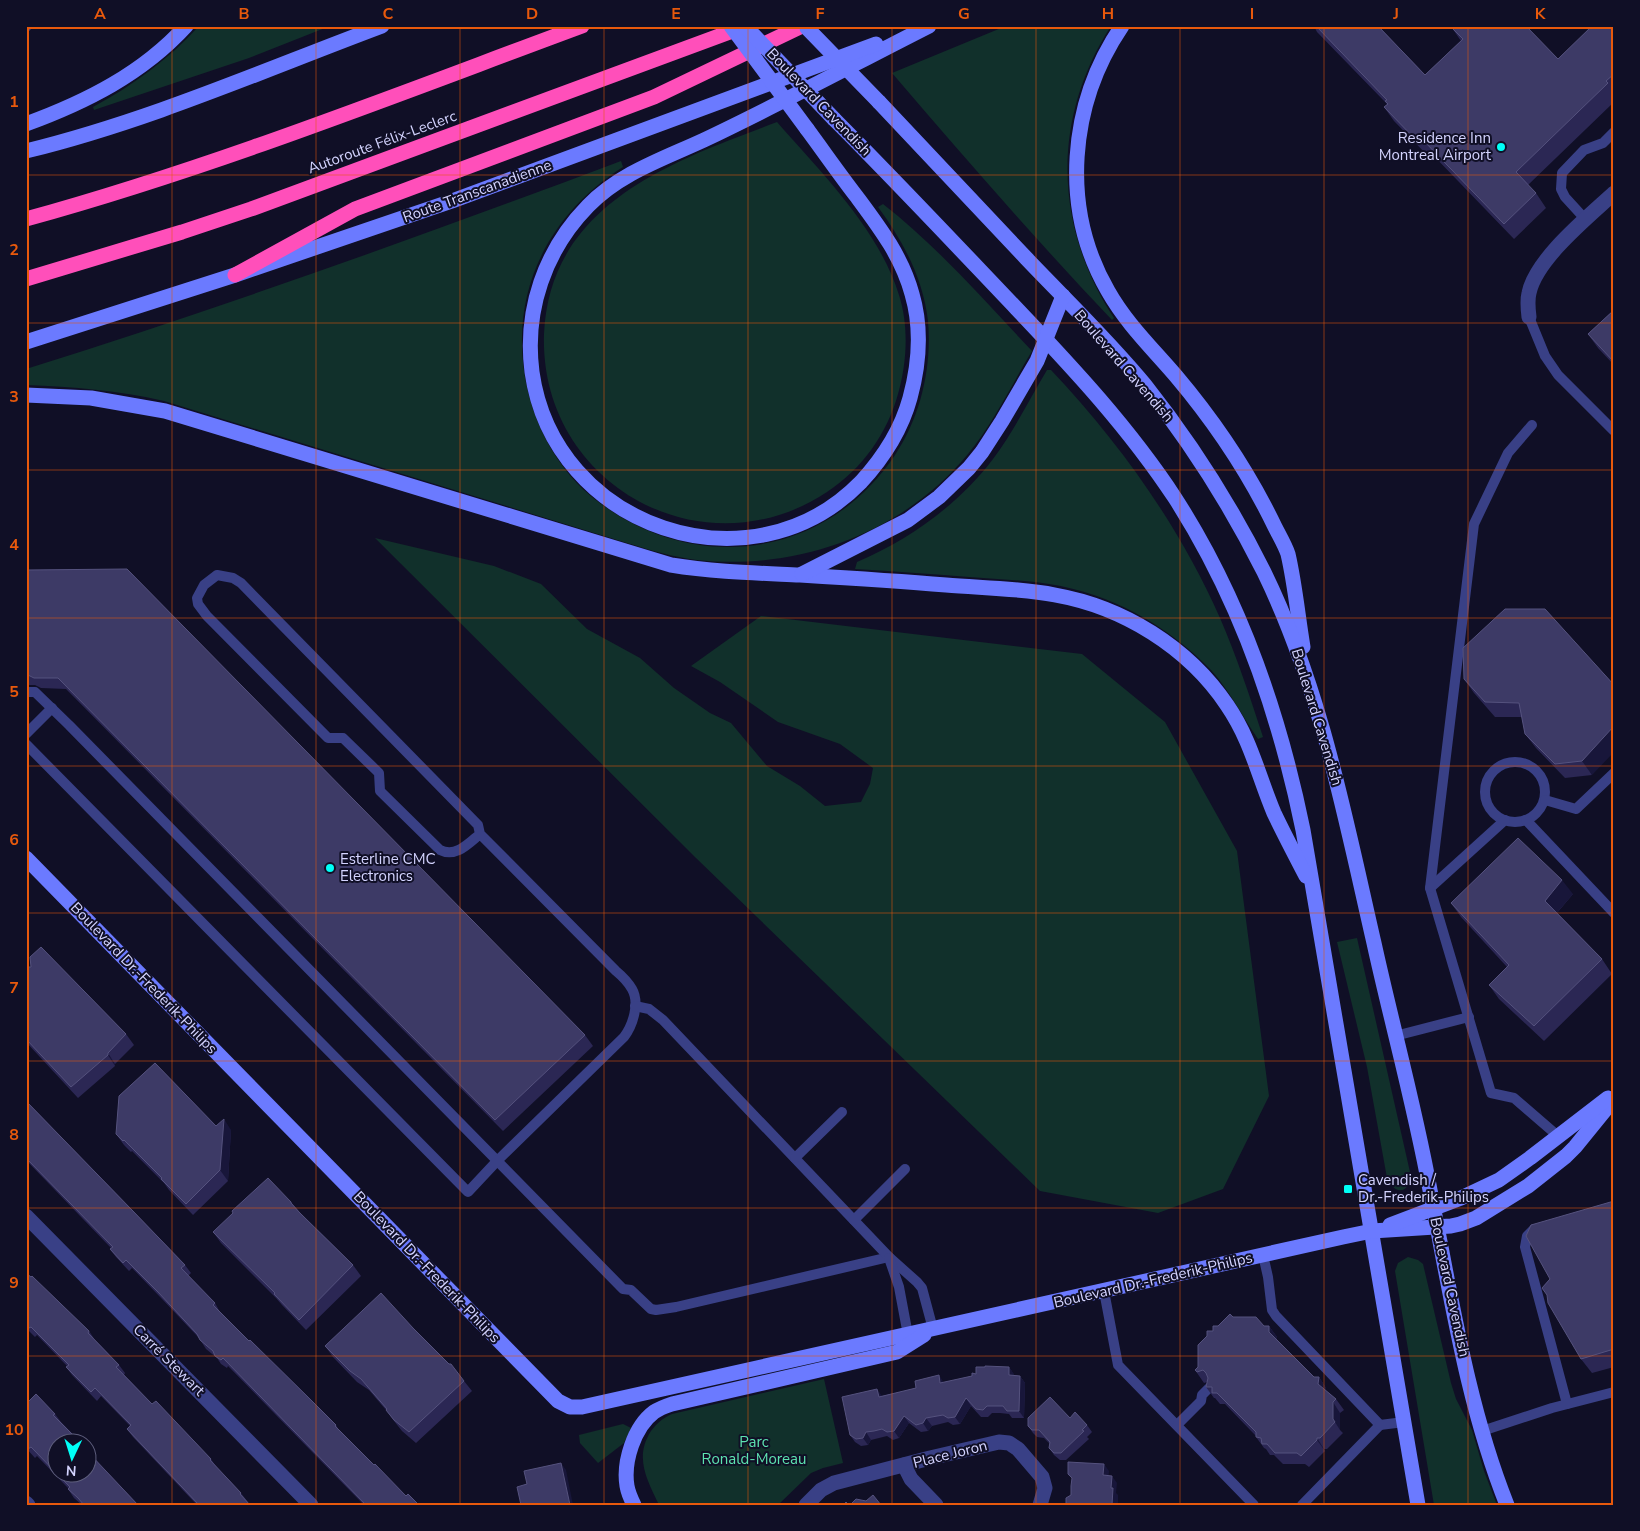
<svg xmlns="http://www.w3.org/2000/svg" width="1640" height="1531" viewBox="0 0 1640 1531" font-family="'Nunito Sans',sans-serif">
<rect width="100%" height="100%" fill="#100f26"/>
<!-- green -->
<g fill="#11302b">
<path d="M199,26H330L249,58L94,110L93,107C132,86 169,59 199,26Z"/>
<path d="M1006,26H1111C1051,119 1054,227 1114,318L1112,320C1036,240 964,157 892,73Z"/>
<path d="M777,122C822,173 879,230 899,295C909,326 907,363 898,394C887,434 862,469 827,492C702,575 539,483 544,334C550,202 674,161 777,122Z"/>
<path d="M621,161L623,167C560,207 520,270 522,346C523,402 548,461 592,497C690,576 824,561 895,455C921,416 932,367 928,321C923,278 903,241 878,207L883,204C938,247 984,300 1032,351C1011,386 994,422 968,454C903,533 798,571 697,560C673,557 650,550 627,543L164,401C118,390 73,387 26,385V369C227,306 424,235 621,161Z"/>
<path d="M1047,370H1051C1120,443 1180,527 1220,618C1237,657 1250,697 1263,737L1258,739C1242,716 1230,691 1211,670C1167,625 1112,594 1049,584C1023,580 996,579 969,577C931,574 893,571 855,569L857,562C909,540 959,504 993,459C1014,431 1029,400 1047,370Z"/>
<path d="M375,538L494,566L541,584L587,629L640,658L674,688L710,713L731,723L767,766L800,786L825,806L861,802L870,784L873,768L840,744L778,722L720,682L691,666L761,616L1082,654L1165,722L1237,851L1269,1096L1223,1189L1158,1213L1040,1191L696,858Z"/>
<path d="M1357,938L1410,1172C1412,1192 1396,1198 1387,1178L1367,1067L1337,942Z"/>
<path d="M1408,1257L1418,1260L1423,1264L1451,1383L1456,1399L1472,1430L1484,1471L1497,1505H1434L1395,1271L1398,1263Z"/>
<path d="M824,1379L843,1463L823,1468L811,1473L778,1505H659C647,1480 634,1457 651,1431C657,1423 663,1418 672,1414Z"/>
<path d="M623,1424L631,1428L624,1443L598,1463L580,1443L579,1435Z"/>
</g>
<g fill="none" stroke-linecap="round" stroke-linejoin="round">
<!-- lane -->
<g stroke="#394086" stroke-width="10">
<path d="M26,27L27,26"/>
<path d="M1586,220L1565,197L1561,189L1562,173L1584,150L1603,143L1614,132"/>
<path d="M1529,317L1545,356L1558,375L1614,431"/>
<path d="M1532,425L1508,453L1474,524L1430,888L1491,1093L1514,1098L1558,1136"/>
<path d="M26,692H35L69,725L623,1289L631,1290L651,1309L656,1310L676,1307L889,1257"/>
<path d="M26,734L52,708"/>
<path d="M26,744L468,1192L497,1161L624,1037C633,1025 640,1003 632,989C628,982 622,976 616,971L480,834L478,825L241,583L233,578L217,575L204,585L197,598L198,604L207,616L328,738H343L379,773L380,791L440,850C456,858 469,843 480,834"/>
<circle cx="1515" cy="792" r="30"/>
<path d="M1545,800L1576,809L1614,773"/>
<path d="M1526,820L1614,913"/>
<path d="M1430,888L1505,820"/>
<path d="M635,1006L649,1009L663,1020L889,1257L917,1282L922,1288L933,1329"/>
<path d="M1395,1036L1469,1017"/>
<path d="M795,1158L842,1112"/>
<path d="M854,1220L905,1169"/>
<path d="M1534,1229L1527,1236L1525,1247L1567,1404"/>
<path d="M1263,1255L1268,1277L1272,1310L1276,1316L1380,1425L1302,1505"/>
<path d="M889,1258L899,1287L908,1335"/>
<path d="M1104,1291L1118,1365L1254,1505"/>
<path d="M1177,1425L1201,1401L1202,1395L1209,1388"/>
<path d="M1380,1425L1404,1422"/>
<path d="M1482,1431L1552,1408L1614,1392"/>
</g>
<!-- street -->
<g stroke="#394086" stroke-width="15">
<path d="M1529,317C1528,309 1527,301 1529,293C1536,259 1588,217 1614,193"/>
<path d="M26,1216L311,1505"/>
<path d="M904,1465L911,1479L936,1505"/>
<path d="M26,1503L28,1505"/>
<path d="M806,1505L821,1490L834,1483L930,1458L999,1442L1009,1443L1018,1449L1042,1477L1045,1488L1040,1505"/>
</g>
<!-- secondary -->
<g stroke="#6b7aff" stroke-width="15">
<path d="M1122,26C1069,104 1060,208 1108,291C1126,323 1152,348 1176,376C1214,421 1249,473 1275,527C1279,535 1285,545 1288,554C1295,584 1298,617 1303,647"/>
<path d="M879,102C928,154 977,206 1026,258C1066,300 1108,340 1145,385C1191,443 1231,506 1264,572C1321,689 1345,817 1374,943C1392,1025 1415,1107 1430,1190C1451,1295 1467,1405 1507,1505"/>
<path d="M834,119C896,181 956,245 1016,308C1073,368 1129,428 1175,498C1240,599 1279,712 1303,830L1418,1505"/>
<path d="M26,124C86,102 142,74 186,26"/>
<path d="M807,129C824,152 840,175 857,197C880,228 902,257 912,294C922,328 919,365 910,398C901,431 884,457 861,482C751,595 554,528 532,372C524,310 545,250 588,206C620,173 663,159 704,140C780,104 854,64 929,26"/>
<path d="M26,151C149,121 264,70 382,26"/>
<path d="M26,342L235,275L452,201L876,44"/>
<path d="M26,395L91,398L165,411L671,565C713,572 757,573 800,575C849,578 897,581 946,585C982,588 1019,588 1055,595C1123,607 1188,647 1227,705C1251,740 1258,775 1274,813C1284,834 1295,855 1306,876"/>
<path d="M802,574L908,520L939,497L969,468L982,452L1002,421L1037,361L1063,296"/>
<path d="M26,858L558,1401L570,1407H582L1343,1237L1372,1231L1451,1226L1460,1224L1476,1218L1528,1186L1566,1156L1575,1147L1614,1099"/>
<path d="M1390,1225L1461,1198L1499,1180L1530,1158L1608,1098"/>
<path d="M634,1505C631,1499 628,1492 627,1486C623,1462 634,1427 654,1412C660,1408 666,1406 672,1404L897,1352L924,1335"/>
</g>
<!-- highway -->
<g stroke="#ff4fba" stroke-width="15">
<path d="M26,219C215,167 398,94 582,26"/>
<path d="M235,275L355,209L654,97L802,26"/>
<path d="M26,279L182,232L251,209L746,26"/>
</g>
<!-- secondary-bridge -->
<g stroke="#6b7aff" stroke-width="15">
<path d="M731,26L807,129"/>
<path d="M745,26L834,119"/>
<path d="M807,28L879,102"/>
</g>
</g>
<!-- wall -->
<g fill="#2b2754">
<path d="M1314,26H1378L1425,75L1461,41L1452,28L1558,59L1614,26V102L1528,185L1536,193L1546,208L1514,239L1431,153L1428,156L1394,121L1384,107L1387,104L1317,32Z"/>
<path d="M1614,310V365L1598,348L1588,334Z"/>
<path d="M26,570L585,1035L593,1046L503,1131L66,689L41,688L35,685H26Z"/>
<path d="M1505,609L1592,775L1565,778L1536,748L1525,734L1522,717H1495L1474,693L1464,679Z"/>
<path d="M1573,894L1557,913L1602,959L1612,974L1544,1041L1499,999L1489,985L1507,967L1461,917L1451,903Z"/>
<path d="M26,967L126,1034L134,1045L115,1064V1066L78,1098L26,1042Z"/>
<path d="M26,1101L185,1265L191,1273L188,1276L215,1303L220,1312L249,1341L336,1425L340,1432L406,1496L419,1505H364L228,1366L227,1368L221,1364L217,1358L206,1349L199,1338L163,1300L132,1268L129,1271L116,1257L110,1249L111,1248L26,1160Z"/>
<path d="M216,1126L231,1130L228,1181L193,1215L169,1190L164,1183L132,1151L131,1152L124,1145L116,1134Z"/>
<path d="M1614,1201V1367L1592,1373L1581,1359L1548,1296L1542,1288Z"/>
<path d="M291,1202L300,1213L353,1265L361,1276L306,1330L282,1305L276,1298L221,1243L213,1232Z"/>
<path d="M26,1273L89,1331L95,1340L119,1365L125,1373L124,1375L152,1404L211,1459L217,1468L241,1493L250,1505H197L133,1437L127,1429L130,1426L101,1396L97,1401L72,1375L66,1367L67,1366L37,1335L35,1337L26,1328Z"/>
<path d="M1233,1317L1264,1326H1269L1277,1337V1340L1314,1377H1319L1326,1388V1391L1336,1399L1344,1410L1340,1413V1430L1343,1433L1327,1449H1324L1325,1451L1309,1467L1305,1464H1283L1274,1455H1270L1266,1449L1264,1448L1256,1437V1436L1225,1404H1220L1215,1398H1214L1206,1387L1207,1382L1204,1383L1195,1370L1198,1367L1213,1331L1218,1326Z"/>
<path d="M413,1328L464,1381L472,1391L416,1443L402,1431L394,1421L386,1410L369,1390L357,1382L333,1357L325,1346Z"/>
<path d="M1009,1367L1014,1375L1020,1376L1025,1383L1024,1418H1012L1009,1414L1000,1413H992L988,1417H981L971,1406L960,1424L953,1425L948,1422L932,1426L928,1431L921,1432L909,1423L899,1438L893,1440L887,1436L871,1440L868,1445L861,1446L855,1442L850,1435L882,1396L972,1376L976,1374Z"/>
<path d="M26,1404L55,1414L61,1422L90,1452L96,1461L138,1505H82L74,1498L68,1489V1488L37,1456L35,1458L26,1448Z"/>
<path d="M1070,1418L1087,1425L1092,1432L1087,1437L1089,1439L1066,1460H1060L1054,1455L1049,1448L1050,1444L1044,1438L1037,1437L1033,1433L1028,1426Z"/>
</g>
<!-- shaded-wall -->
<g fill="#18163a">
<path d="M1614,726V752L1592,775L1582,761Z"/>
<path d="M1562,880L1573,894L1555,915L1545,901Z"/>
<path d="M108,1053L115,1064V1066L108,1055Z"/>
<path d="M224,1119L231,1130L228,1181L220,1170Z"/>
<path d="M1269,1326L1277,1337V1343L1269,1332Z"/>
<path d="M1009,1367L1014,1374V1382L1009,1375Z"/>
<path d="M939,1375L944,1383H940Z"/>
<path d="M1020,1376L1025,1383L1024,1418L1019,1411Z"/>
<path d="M1319,1377L1326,1388V1395L1318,1384Z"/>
<path d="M877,1389L882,1396L879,1397Z"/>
<path d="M966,1398L971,1406L960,1424L955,1417Z"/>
<path d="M1333,1402L1340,1413V1430L1333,1419Z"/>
<path d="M904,1416L909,1423L899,1438L894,1431Z"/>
<path d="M926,1418L932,1426L928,1431L923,1423Z"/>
<path d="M866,1432L871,1440L868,1445L863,1438Z"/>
<path d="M1317,1438L1324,1449L1325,1451L1317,1440Z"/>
<path d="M561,1463L566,1470L573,1505H570Z"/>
<path d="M1104,1464L1109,1471L1108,1482L1103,1475Z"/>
<path d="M1112,1476L1117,1483L1116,1493L1118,1495V1505H1112L1111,1488Z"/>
</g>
<!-- building -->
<g fill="#3d3a66" stroke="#55527e">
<path d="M1316,26H1378L1425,75L1463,39L1452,28L1453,26H1526L1558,59L1592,26H1614V74L1606,81L1608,83L1516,172L1536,193L1504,224L1421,138L1418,142L1384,107L1388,104L1385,101L1387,100Z"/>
<path d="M1614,310V362L1588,334Z"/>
<path d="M127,569L585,1035L495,1120L58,678H34L26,674V570Z"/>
<path d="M1505,609H1545L1614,685V726L1582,761L1555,764L1525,734L1519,703L1485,702L1464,679L1463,648Z"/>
<path d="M1518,838L1562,880L1545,901L1602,959L1534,1026L1489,985L1509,965L1451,903Z"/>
<path d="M41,947L126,1034L108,1053V1055L71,1087L26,1039V967H31L30,957Z"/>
<path d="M155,1063L216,1126L224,1119L220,1170L186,1204L161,1179L162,1178L124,1140L123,1141L116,1134L119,1096Z"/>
<path d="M26,1101L132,1210L185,1265L181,1268L215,1303L213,1305L249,1341L250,1340L312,1401L336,1425L335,1426L374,1465L375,1464L406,1496L408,1494L419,1505H366L223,1358L221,1360L215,1356L213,1351L200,1340L197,1334L158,1292L126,1260L123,1263L110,1249L113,1247L26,1158Z"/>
<path d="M268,1178L291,1202V1203L300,1213L353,1265L299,1320L274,1294L275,1293L213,1232L233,1213L232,1211Z"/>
<path d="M1614,1201V1349L1581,1359L1548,1303L1547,1295L1542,1288L1550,1279L1526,1236L1531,1225Z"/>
<path d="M26,1273L31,1277L32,1276L89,1331L88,1333L119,1365L116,1367L152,1404L156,1401L211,1459L210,1460L241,1493L240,1494L250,1505H199L127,1429L131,1425L95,1388L91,1392L66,1367L69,1365L31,1327L29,1328L26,1326Z"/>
<path d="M381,1293L413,1328L449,1364H451L464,1381L409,1432L394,1420L386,1410L387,1409L361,1379L350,1371L325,1346Z"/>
<path d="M1230,1314L1233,1317H1256L1264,1326H1269V1332L1314,1377H1319L1318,1384L1336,1399L1333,1402V1419L1335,1422L1320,1438H1317V1440L1301,1456L1297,1453H1275L1267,1444H1262L1261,1438L1256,1437V1432L1217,1393H1212V1387H1206L1208,1378L1206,1373L1203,1370L1197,1372L1195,1370L1198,1367V1345L1207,1336V1331H1213V1326H1218Z"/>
<path d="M985,1366L1009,1367V1375L1020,1376L1019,1411H1007L1003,1406H987L983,1410L976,1409L966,1398L955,1417L948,1418L943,1415L926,1418L923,1423L916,1425L904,1416L894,1431L887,1432L882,1429L874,1431L866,1432L863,1438L856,1439L850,1435L842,1397L877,1389L879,1397L916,1388L915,1381L939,1375L940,1383L972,1376V1373L976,1374V1367H985Z"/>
<path d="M36,1394L55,1414L53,1415L82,1444H58V1474H88V1449L90,1452L89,1453L138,1505H84L78,1498L68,1489L70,1487L31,1447L28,1449L26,1447V1404Z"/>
<path d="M1050,1397L1070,1418L1075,1412L1087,1425L1082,1430L1084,1431L1061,1453H1054L1049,1448L1050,1442L1039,1430H1032L1028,1426V1418Z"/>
<path d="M1068,1462L1104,1464L1103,1475L1112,1476L1111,1488H1113L1112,1505H1066V1498L1071,1495V1486L1072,1478L1068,1474Z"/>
<path d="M561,1463L570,1505H521L517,1487L527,1484L524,1471Z"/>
<path d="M873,1495L881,1505H850L856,1499L866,1501Z"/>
<path d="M846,1502L849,1505H843Z"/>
</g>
<!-- grid -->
<path fill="none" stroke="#e8590c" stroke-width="1" stroke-opacity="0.55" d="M172,26V1505M316,26V1505M460,26V1505M604,26V1505M748,26V1505M892,26V1505M1036,26V1505M1180,26V1505M1324,26V1505M1468,26V1505M26,175H1614M26,323H1614M26,470H1614M26,618H1614M26,766H1614M26,913H1614M26,1061H1614M26,1208H1614M26,1356H1614"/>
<!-- markers -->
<g fill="#00fff7" stroke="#100f26" stroke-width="2">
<circle cx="1501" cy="147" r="5"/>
<circle cx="330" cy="868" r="5"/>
<rect x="1343" y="1184" width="10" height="10" rx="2.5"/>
</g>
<g text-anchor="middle" stroke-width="4" stroke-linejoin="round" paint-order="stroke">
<!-- street labels -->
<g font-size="15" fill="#d4d4ff" stroke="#100f26">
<text transform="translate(819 102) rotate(46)" y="5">Boulevard Cavendish</text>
<text transform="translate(382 142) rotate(-20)" y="5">Autoroute Félix-Leclerc</text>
<text transform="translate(477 191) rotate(-20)" y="5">Route Transcanadienne</text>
<text transform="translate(1124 366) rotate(49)" y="5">Boulevard Cavendish</text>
<text transform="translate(1317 717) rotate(73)" y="5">Boulevard Cavendish</text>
<text transform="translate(144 978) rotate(46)" y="5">Boulevard Dr.-Frederik-Philips</text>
<text transform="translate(427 1267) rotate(46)" y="5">Boulevard Dr.-Frederik-Philips</text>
<text transform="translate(1153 1280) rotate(-13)" y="5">Boulevard Dr.-Frederik-Philips</text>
<text transform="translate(1450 1287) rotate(78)" y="5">Boulevard Cavendish</text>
<text transform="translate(169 1360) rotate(45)" y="5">Carré Stewart</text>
<text transform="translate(950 1454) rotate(-14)" y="5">Place Joron</text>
</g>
<!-- poi labels -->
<g font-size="15" fill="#d4d4ff" stroke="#100f26" text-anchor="start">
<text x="1491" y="143" text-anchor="end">Residence Inn<tspan x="1491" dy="17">Montreal Airport</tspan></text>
<text x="340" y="864">Esterline CMC<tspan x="340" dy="17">Electronics</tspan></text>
<text x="1358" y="1185">Cavendish /<tspan x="1358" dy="17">Dr.-Frederik-Philips</tspan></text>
</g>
<!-- park labels -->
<g font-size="15" fill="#5de2b0" stroke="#100f26">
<text x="754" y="1447">Parc<tspan x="754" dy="17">Ronald-Moreau</tspan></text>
</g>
</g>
<!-- border -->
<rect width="1640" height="1531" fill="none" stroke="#100f26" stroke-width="55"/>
<!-- north arrow -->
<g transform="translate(72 1458) rotate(184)"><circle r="24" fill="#100f26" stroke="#5e5e7d"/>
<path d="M0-4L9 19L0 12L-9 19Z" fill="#00fff7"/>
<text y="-8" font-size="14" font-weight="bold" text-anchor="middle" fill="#d4d4ff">N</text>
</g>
<rect x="28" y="28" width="1584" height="1476" fill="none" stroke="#e8590c" stroke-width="2"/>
<g font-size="16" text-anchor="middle" font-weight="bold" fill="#e8590c">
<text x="100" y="19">A</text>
<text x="244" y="19">B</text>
<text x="388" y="19">C</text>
<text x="532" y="19">D</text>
<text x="676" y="19">E</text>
<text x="820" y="19">F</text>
<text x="964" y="19">G</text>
<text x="1108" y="19">H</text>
<text x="1252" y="19">I</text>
<text x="1396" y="19">J</text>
<text x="1540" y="19">K</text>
<text x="14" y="107">1</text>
<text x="14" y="255">2</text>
<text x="14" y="402">3</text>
<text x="14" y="550">4</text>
<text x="14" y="697">5</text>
<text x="14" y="845">6</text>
<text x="14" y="993">7</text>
<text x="14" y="1140">8</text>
<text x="14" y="1288">9</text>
<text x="14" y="1435">10</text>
</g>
</svg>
